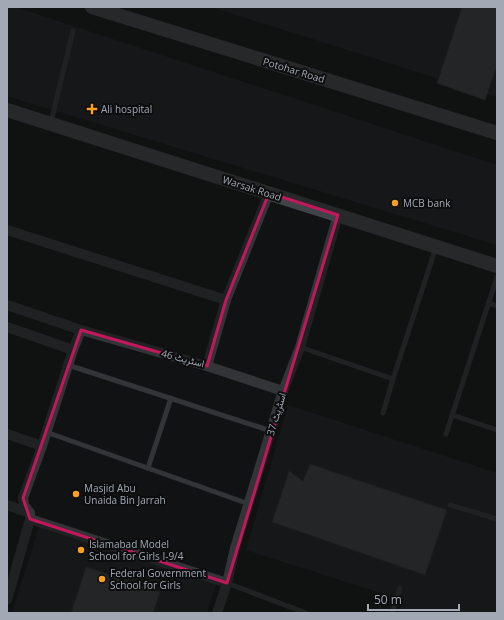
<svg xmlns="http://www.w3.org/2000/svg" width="504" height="620" viewBox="0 0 504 620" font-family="'Open Sans',Vazirmatn,sans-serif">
<rect width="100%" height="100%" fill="#111213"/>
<!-- built -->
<g fill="#1d1e20">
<path d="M7,7H15L497,165V245L7,96Z"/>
<path d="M211,7H497V97Z"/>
<path d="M288,405L497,473V613H399L403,600L246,550Z"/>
<path d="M41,521L217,580L207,613H12Z"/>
</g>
<!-- building -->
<g fill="#3b3d40" stroke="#2b2c2f">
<path d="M462,7H497V65L485,100L437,83Z"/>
<path d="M310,464L447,510L425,575L272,522L289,471L303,481Z"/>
<path d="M86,567L160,592L153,613H71Z"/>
</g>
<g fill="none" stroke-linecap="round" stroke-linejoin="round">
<!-- lane -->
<g stroke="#323438" stroke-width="5">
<path d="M51,122L73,31"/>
<path d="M489,303L497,306"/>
<path d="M300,347L393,379"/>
<path d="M68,365L271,431"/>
<path d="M383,413L393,379L436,247"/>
<path d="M452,415L497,430"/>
<path d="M46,432L249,504"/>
<path d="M446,434L497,277"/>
<path d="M148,468L171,398"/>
<path d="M450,505L497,519"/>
<path d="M227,583L306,613"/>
<path d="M392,613L400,588"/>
</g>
<!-- street -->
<g stroke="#323438" stroke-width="10">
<path d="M7,230L226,300"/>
<path d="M7,305L81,330L207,366L283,391"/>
<path d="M7,327L73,350"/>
<path d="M207,366L226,300L269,193"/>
<path d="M7,434L42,446"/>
<path d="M7,505L30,513"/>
<path d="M30,519L227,583"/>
<path d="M7,600L30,519V513L24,505L23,498L42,446L73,350L81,330"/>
<path d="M217,613L227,583L235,548L283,391L300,347L338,215"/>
</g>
<!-- secondary -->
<g stroke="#404348" stroke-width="14">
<path d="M92,7L497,133"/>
<path d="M7,110L497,266"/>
</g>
</g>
<!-- marked area -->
<path d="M0 0H504V620H0ZM269,193L338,215L227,583L30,519L23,498L81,330L207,366L226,300Z" fill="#111213" fill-opacity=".55" fill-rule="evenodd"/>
<path fill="none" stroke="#c2185b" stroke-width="3" stroke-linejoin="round" d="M269,193L338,215L227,583L30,519L23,498L81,330L207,366L226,300Z"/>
<!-- markers -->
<g fill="#faa023" stroke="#0c0d0e" stroke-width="1.5">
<path d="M90 103h4v4h4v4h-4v4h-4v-4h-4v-4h4z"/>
<circle cx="395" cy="203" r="4"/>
<circle cx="76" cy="494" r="4"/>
<circle cx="81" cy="550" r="4"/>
<circle cx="102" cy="579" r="4"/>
</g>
<g text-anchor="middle" stroke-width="4" stroke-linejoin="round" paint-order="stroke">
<!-- street labels -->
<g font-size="10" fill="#a2a9b4" stroke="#0c0d0e">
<text transform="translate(294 70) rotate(17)" y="4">Potohar Road</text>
<text transform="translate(252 188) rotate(18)" y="4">Warsak Road</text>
<text transform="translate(183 358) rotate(14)" y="4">اسٹریٹ 46</text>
<text transform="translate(276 414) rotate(-73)" y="4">اسٹریٹ 37</text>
</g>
<!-- poi labels -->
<g font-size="10" fill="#a2a9b4" stroke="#0c0d0e" text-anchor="start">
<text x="101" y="113">Ali hospital</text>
<text x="403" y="207">MCB bank</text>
<text x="84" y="492">Masjid Abu<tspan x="84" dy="12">Unaida Bin Jarrah</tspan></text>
<text x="89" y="548">Islamabad Model<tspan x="89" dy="12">School for Girls I-9/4</tspan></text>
<text x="110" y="577">Federal Government<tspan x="110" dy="12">School for Girls</tspan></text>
</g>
</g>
<!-- border -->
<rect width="504" height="620" fill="none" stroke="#a2a9b4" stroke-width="16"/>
<!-- scale -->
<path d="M368 604v6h91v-6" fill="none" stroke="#a2a9b4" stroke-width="2"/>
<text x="374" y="604" font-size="12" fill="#a2a9b4" stroke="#0c0d0e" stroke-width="3" paint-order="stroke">50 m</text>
</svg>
